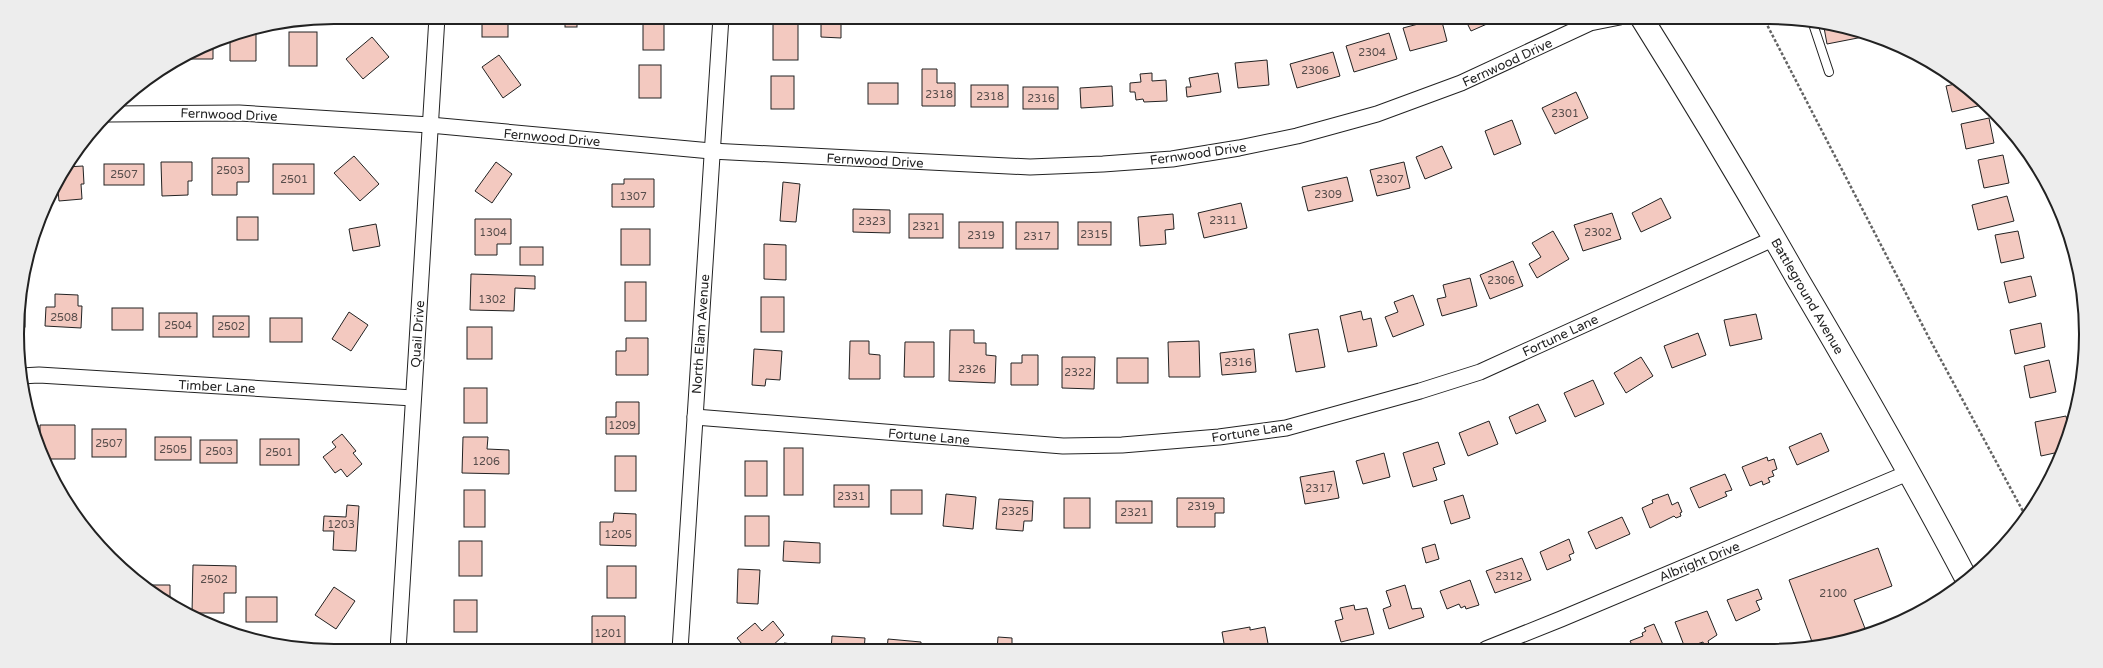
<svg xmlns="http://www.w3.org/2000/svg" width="2103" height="668" viewBox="0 0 2103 668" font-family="'Varela Round',sans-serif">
<rect width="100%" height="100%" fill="#fff"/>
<!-- building -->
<g fill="#f3c9c0" stroke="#222">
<rect x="482" y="17" width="26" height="20"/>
<rect x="565" y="17" width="12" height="10"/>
<rect x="643" y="17" width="21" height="33"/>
<path d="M1464,17H1494L1496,20L1471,31Z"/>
<path d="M821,18H841V38L821,37Z"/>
<path d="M1441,18L1447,41L1410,51L1403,28Z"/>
<rect x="773" y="20" width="25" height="40"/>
<path d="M1823,22L1831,23L1868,36L1827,44Z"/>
<path d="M248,31H256V61H230V36Z"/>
<rect x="289" y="32" width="28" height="34"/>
<path d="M1389,33L1397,59L1354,72L1346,46Z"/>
<path d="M372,37L389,57L363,79L346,59Z"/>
<path d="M213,41V59H185Z"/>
<path d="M1333,52L1340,76L1297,88L1290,64Z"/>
<path d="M499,55L521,85L503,98L482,67Z"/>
<path d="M1267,60L1269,85L1238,88L1235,63Z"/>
<rect x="639" y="65" width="22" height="33"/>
<path d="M922,69H937V83H955V106H922Z"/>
<path d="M1152,73V81L1166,80L1167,101L1144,102L1143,99L1136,100L1135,92H1130V83L1141,82L1140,74Z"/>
<path d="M1218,73L1221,92L1187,97L1186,87H1191L1189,78Z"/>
<rect x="771" y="76" width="23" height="33"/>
<rect x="868" y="83" width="30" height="21"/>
<path d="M1960,83L1986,104L1952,112L1946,86Z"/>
<rect x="971" y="85" width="37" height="22"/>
<path d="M1112,86L1113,106L1081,108L1080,88Z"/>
<rect x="1023" y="87" width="35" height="22"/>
<path d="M1576,92L1588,118L1555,134L1542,108Z"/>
<path d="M1989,118L1994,143L1966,149L1961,124Z"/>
<path d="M1512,120L1521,144L1494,155L1485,131Z"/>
<path d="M1442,146L1452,168L1425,179L1416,157Z"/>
<path d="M2003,155L2009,183L1984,188L1978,160Z"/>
<path d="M354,156L379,184L360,201L334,173Z"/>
<path d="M212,158H249V182H237V195H212Z"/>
<path d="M161,162H192V181H188V195L162,196Z"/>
<path d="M496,162L512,174L492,203L475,191Z"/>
<path d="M1404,162L1410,188L1377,196L1370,170Z"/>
<rect x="104" y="164" width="40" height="21"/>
<rect x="273" y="164" width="41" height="30"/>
<path d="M83,166L84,184H81L82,199L59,201L57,181L66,167Z"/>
<path d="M1347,177L1353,201L1308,211L1302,187Z"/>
<path d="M624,179H654V207H612V184H624Z"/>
<path d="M783,182L800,184L796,222L780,221Z"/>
<path d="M2007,196L2014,221L1978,230L1972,205Z"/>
<path d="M1661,198L1671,218L1641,232L1632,213Z"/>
<path d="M1241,203L1247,228L1204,238L1198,213Z"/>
<path d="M853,209L890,210V233L853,232Z"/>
<path d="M1612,213L1621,239L1583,251L1574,225Z"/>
<rect x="909" y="214" width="34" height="24"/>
<path d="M1173,214L1174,229L1165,230L1166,244L1140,246L1138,217Z"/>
<rect x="237" y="217" width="21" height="23"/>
<path d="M475,219H511V244H497V255H475Z"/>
<rect x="959" y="222" width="44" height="26"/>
<rect x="1016" y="222" width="42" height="27"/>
<rect x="1078" y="222" width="33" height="23"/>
<path d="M376,224L380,246L353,251L349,229Z"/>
<rect x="621" y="229" width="29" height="36"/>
<path d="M1553,231L1569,259L1537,278L1529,264L1541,257L1532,243Z"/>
<path d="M2018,231L2024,258L2001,263L1995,235Z"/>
<path d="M764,244L786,245V280L764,279Z"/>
<rect x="520" y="247" width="23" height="18"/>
<path d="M1513,261L1523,286L1490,299L1480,275Z"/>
<path d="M471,274L535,276V289L515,288L514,311L470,310Z"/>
<path d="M2031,276L2036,296L2009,303L2004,282Z"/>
<path d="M1470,278L1477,306L1442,316L1437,299L1446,297L1443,285Z"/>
<rect x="625" y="282" width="21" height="39"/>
<path d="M55,294L78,295V306H82L81,328L45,326L46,307H55Z"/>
<path d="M1413,295L1424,325L1393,337L1385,317L1398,312L1394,302Z"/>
<rect x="761" y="297" width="23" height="35"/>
<rect x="112" y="308" width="31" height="22"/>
<rect x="19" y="310" width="6" height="17"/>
<path d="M1361,311L1363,320L1371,318L1377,346L1348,352L1340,316Z"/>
<path d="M349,312L368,325L351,351L332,339Z"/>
<rect x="159" y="313" width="38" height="24"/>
<path d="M1756,314L1762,339L1730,346L1724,320Z"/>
<rect x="213" y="316" width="36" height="21"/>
<rect x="270" y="318" width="32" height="24"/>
<path d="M2041,323L2045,347L2015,354L2010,330Z"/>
<rect x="467" y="327" width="25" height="32"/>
<path d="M1318,329L1325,367L1296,372L1289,334Z"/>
<path d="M950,330H974V343H986V355L996,356L995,383L949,381Z"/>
<path d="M1698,333L1706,355L1672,368L1664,346Z"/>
<path d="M626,338H648V375H616V351H626Z"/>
<path d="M850,341H869V354L880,355V379H849Z"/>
<path d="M1199,341L1200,377H1169L1168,342Z"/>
<path d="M905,342H934V377H904Z"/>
<path d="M754,349L782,351L780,380L766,379L765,386L752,385Z"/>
<path d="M1254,349L1256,372L1222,375L1220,353Z"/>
<path d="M1022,355H1038V385H1011V363H1022Z"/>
<path d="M1062,357H1095L1094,389L1062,388Z"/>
<path d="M1641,357L1653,376L1626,393L1614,373Z"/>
<rect x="1117" y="358" width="31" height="25"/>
<path d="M2049,360L2056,392L2030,398L2024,366Z"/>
<path d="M1593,380L1604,404L1575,417L1564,393Z"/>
<rect x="464" y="388" width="23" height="35"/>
<path d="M616,402H639V434H606V417H616Z"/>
<path d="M1538,404L1546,421L1516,434L1509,417Z"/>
<path d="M2066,416L2068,427L2059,452L2041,456L2035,422Z"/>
<path d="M1489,421L1498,444L1468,456L1459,433Z"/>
<path d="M40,425H75V459H44L40,447Z"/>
<rect x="92" y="429" width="34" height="28"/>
<path d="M1821,433L1829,451L1797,465L1789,447Z"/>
<path d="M342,434L356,451L353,453L362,464L347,477L341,469L335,473L323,457L336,447L332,442Z"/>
<rect x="155" y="437" width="36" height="23"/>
<path d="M463,437H488L487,449L509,450V474L462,473Z"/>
<rect x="260" y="439" width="39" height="26"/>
<rect x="200" y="440" width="37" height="23"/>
<path d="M1438,442L1445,464L1433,468L1437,480L1413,487L1403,453Z"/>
<rect x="784" y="448" width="19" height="47"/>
<path d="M1384,453L1390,477L1363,484L1356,461Z"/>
<rect x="615" y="456" width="21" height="35"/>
<path d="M1767,457L1768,461L1774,459L1777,469L1772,471L1774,476L1768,478L1770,482L1763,485L1762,481L1750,486L1742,467Z"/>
<rect x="745" y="461" width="22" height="35"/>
<path d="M1334,471L1339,498L1305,504L1300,477Z"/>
<path d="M1725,474L1732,490L1725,492L1727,496L1699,508L1690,488Z"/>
<rect x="834" y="485" width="35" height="22"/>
<rect x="464" y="490" width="21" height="37"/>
<rect x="891" y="490" width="31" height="24"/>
<path d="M946,494L976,497L973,529L943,526Z"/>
<path d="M1668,494L1672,505L1678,502L1682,512L1680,513L1681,516L1676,518L1674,516L1650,528L1642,508L1653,503L1652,500Z"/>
<path d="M1463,495L1470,518L1451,524L1444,501Z"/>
<rect x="1064" y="498" width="26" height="30"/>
<path d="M1177,498H1224V513H1215V527H1177Z"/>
<path d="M999,499L1033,501L1032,521H1024L1023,531L996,529Z"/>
<rect x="1116" y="501" width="36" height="22"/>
<path d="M347,505L359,506L356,551L333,550L334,531H323L324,516L346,517Z"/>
<path d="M614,513L636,514V546L600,545V522H613Z"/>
<rect x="745" y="516" width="24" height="30"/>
<path d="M1622,517L1630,534L1596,549L1588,532Z"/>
<path d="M1569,539L1574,553L1569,555L1571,560L1547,570L1540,552Z"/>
<rect x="459" y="541" width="23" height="35"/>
<path d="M784,541L820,543V563L783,561Z"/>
<path d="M1435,544L1439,559L1426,563L1422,548Z"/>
<path d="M1878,548L1892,586L1854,600L1866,631L1814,647L1789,580Z"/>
<path d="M1522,558L1531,580L1495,593L1486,571Z"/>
<path d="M193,565L236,566V593H224V613H192Z"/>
<rect x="607" y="566" width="29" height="32"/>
<path d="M738,569L760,570L758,604L737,603Z"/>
<path d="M1470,580L1479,605L1466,609L1465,606L1461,608L1459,604L1447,609L1440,591Z"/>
<path d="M145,585H170V604L158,598Z"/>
<path d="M1405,585L1412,609L1421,608L1424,617L1389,629L1383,609L1391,606L1386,591Z"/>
<path d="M334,587L355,601L336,629L315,615Z"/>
<path d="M1758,589L1762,599L1756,601L1760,610L1736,621L1727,600Z"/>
<rect x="246" y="597" width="31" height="25"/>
<rect x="454" y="600" width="23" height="32"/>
<path d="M1354,605L1355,610L1367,608L1374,634L1341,642L1335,621L1343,619L1340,608Z"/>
<path d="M1707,611L1717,635L1708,641L1710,647L1705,648L1703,642L1685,648L1675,622Z"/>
<path d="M592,616H625V650L592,651Z"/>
<path d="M773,621L784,635L770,648L772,650H747L737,638L755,623L762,631Z"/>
<path d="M1654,624L1664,647L1634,649L1630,641L1643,636L1642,633L1646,631L1644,628Z"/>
<path d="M1250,627V630L1265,627L1269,649H1225L1222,632Z"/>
<path d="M832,636L865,638L864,650H831Z"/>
<path d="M998,637L1012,638V648L1025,650H997Z"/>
<path d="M888,639L921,642V650H881H887Z"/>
<path d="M784,643L800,645V650H783Z"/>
<path d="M1165,644V649H1151V645Z"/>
<path d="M943,645L972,647V650H943Z"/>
</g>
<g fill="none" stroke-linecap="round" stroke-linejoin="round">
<defs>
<path id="service" d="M1812,21L1829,72"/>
<g id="minor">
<path d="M108,114L239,113L430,125L711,151L1030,167L1103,164L1172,159L1239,148L1297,136L1377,114L1461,83L1590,23L1620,17"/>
<path d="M21,376L39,375L413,398"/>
<path d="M695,417L1063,446L1122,445L1219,437L1286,428L1420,391L1480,372L1775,238"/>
<path d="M1486,649L1561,619L1910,472"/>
<path d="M680,650L721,17"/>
<path d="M398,651L437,17"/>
</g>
<path id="primary" d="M1641,17C1695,103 1747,190 1797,278C1856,378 1913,477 1967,580"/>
</defs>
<!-- service casing -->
<use href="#service" stroke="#222" stroke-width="10"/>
<!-- minor casing -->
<use href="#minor" stroke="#222" stroke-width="17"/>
<!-- primary casing -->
<use href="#primary" stroke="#222" stroke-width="24"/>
<!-- path -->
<path stroke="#646464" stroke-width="2.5" stroke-dasharray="3 2" stroke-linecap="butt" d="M1763,17L1928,336L2025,515"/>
<!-- service -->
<use href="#service" stroke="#fff" stroke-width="8"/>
<!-- minor -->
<use href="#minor" stroke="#fff" stroke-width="15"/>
<!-- primary -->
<use href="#primary" stroke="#fff" stroke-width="22"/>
</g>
<g text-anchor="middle" stroke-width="3" stroke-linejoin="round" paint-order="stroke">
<!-- number labels -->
<g font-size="11" fill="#564c4a">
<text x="1372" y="56">2304</text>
<text x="1315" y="74">2306</text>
<text x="939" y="98">2318</text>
<text x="990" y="100">2318</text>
<text x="1041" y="102">2316</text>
<text x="1565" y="117">2301</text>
<text x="230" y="174">2503</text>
<text x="124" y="178">2507</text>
<text x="294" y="183">2501</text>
<text x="1390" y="183">2307</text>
<text x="1328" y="198">2309</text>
<text x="633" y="200">1307</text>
<text x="1223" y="224">2311</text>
<text x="872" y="225">2323</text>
<text x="926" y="230">2321</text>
<text x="493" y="236">1304</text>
<text x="1598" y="236">2302</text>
<text x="1094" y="238">2315</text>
<text x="981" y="239">2319</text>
<text x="1037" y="240">2317</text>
<text x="1501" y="284">2306</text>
<text x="492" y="303">1302</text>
<text x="64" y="321">2508</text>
<text x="178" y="329">2504</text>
<text x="231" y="330">2502</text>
<text x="1238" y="366">2316</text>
<text x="972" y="373">2326</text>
<text x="1078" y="376">2322</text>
<text x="622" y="429">1209</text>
<text x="109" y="447">2507</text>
<text x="173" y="453">2505</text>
<text x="219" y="455">2503</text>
<text x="279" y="456">2501</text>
<text x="486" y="465">1206</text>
<text x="1319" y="492">2317</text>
<text x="851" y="500">2331</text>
<text x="1201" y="510">2319</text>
<text x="1015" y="515">2325</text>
<text x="1134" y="516">2321</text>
<text x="341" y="528">1203</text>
<text x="618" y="538">1205</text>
<text x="1509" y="580">2312</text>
<text x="214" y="583">2502</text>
<text x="1833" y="597">2100</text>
<text x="608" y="637">1201</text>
</g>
<!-- street labels -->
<g font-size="13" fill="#222" stroke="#fff">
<text transform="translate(1507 62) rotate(-25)" y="5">Fernwood Drive</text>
<text transform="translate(229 114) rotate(2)" y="5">Fernwood Drive</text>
<text transform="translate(552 137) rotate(5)" y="5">Fernwood Drive</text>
<text transform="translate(1198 153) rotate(-8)" y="5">Fernwood Drive</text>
<text transform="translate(875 160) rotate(3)" y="5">Fernwood Drive</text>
<text transform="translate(1808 296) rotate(60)" y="5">Battleground Avenue</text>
<text transform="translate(417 334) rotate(-86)" y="5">Quail Drive</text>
<text transform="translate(700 334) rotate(-86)" y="5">North Elam Avenue</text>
<text transform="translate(1560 335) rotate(-25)" y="5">Fortune Lane</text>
<text transform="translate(217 386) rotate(3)" y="5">Timber Lane</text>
<text transform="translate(1252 431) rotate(-9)" y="5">Fortune Lane</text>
<text transform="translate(929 436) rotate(5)" y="5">Fortune Lane</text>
<text transform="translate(1699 561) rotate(-22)" y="5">Albright Drive</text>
</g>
</g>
<!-- crop -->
<path d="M0 0H2103V668H0ZM334 24H1769A310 310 0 0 1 2079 334V334A310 310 0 0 1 1769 644H334A310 310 0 0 1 24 334V334A310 310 0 0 1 334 24Z" fill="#ededed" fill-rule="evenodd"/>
<path fill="none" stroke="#222" stroke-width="2" d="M334 24H1769A310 310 0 0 1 2079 334V334A310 310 0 0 1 1769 644H334A310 310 0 0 1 24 334V334A310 310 0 0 1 334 24Z"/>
</svg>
